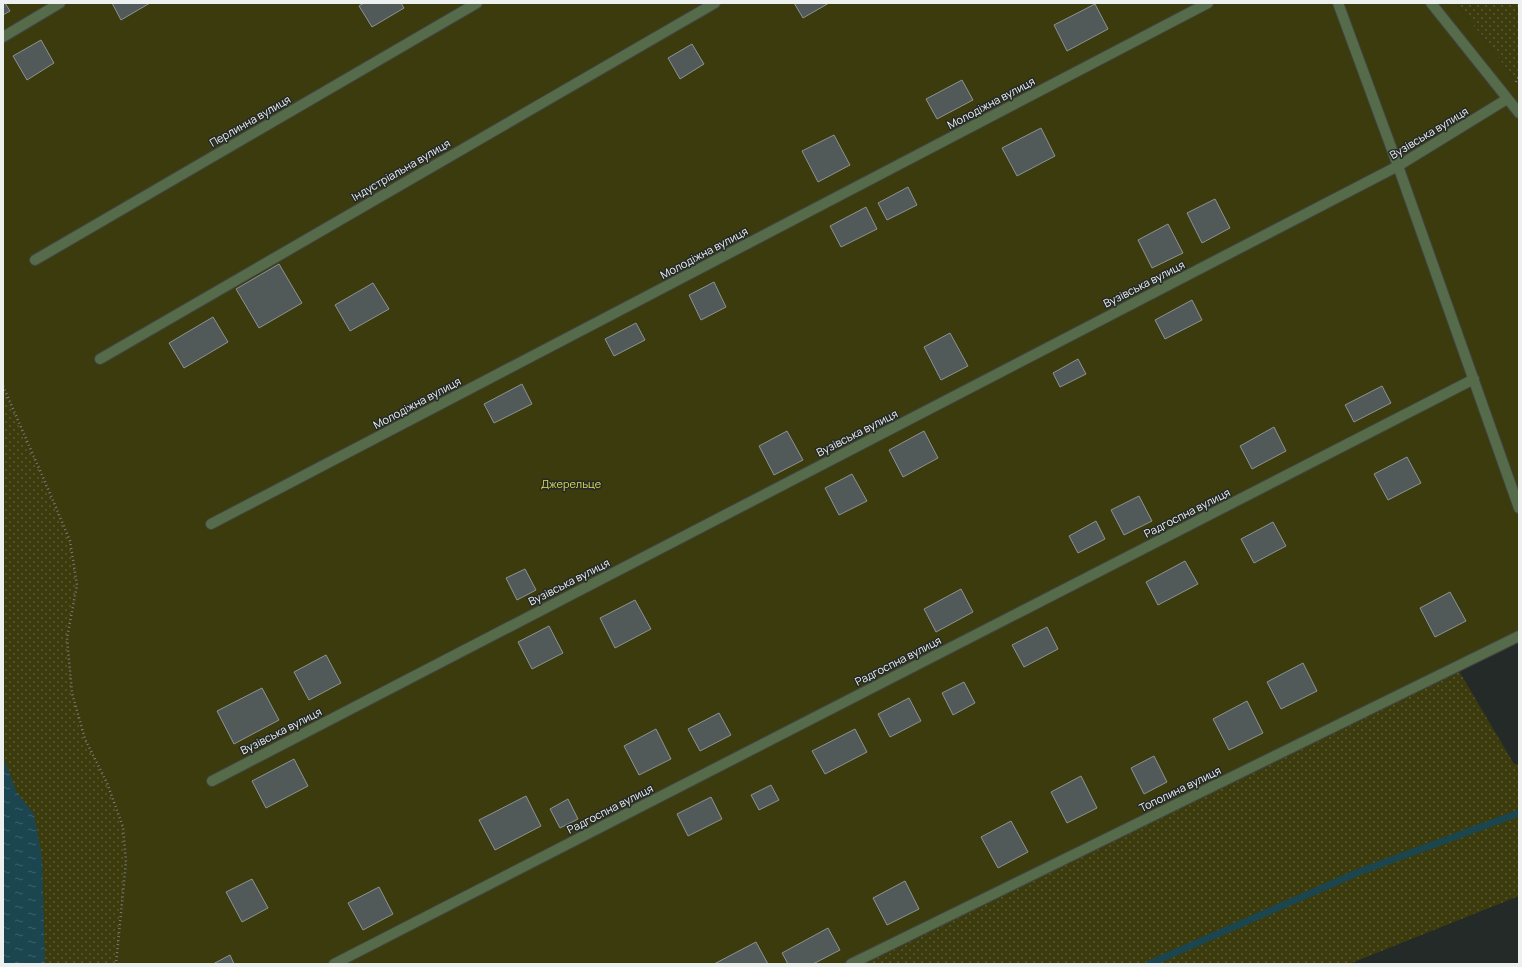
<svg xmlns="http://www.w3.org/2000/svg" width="1522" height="967" viewBox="0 0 1522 967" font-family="Manrope,sans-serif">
<defs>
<pattern id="grass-dots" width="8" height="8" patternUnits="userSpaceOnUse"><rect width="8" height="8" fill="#3c3b0e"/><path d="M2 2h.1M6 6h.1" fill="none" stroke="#585831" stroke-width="1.8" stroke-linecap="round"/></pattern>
<pattern id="water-ripples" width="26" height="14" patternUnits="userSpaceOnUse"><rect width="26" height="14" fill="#1b4650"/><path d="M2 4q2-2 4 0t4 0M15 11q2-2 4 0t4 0" fill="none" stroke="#3c616a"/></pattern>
</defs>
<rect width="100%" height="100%" fill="#242a27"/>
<!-- grass -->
<g fill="url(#grass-dots)">
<path d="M1456,3H1519V85Z"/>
<path d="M3,386L52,498L70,541L77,585L67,638L107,783L123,827L126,862L116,964H3Z"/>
<path d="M1456,666L1514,764L1519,765V896L1349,964H851Z"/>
</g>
<!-- green -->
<path fill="#3c3b0e" d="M3,3H1456L1519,85V636L851,964H116L126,862L123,827L107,783L85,739L72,693L67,638L77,585L70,541L52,498L3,386Z"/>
<!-- water -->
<path fill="url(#water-ripples)" d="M3,756L17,793L34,814L42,857L45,964H3Z"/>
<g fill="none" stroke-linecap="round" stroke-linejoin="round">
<!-- stream -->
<path stroke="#1b4650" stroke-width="7" d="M1149,964L1359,872L1519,813"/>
</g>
<!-- building -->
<g fill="#525a59" stroke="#8b9493">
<path d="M3,3H5L10,11L3,15Z"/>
<path d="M112,3H150L121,20Z"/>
<path d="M364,3H401L404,8L372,27L359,6Z"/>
<path d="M794,3H829L803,18Z"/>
<path d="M1095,4L1108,29L1067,51L1054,25Z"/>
<path d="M41,40L54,63L27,80L13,56Z"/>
<path d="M692,44L704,64L680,79L668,58Z"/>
<path d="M962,80L973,100L937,119L926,99Z"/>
<path d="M1041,128L1055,156L1017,176L1002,148Z"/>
<path d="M834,135L850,165L818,182L802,151Z"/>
<path d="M908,187L917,205L887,220L878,203Z"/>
<path d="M1215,199L1230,228L1202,243L1187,213Z"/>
<path d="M866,207L877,229L841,247L830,226Z"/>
<path d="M1168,224L1183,253L1152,268L1138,240Z"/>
<path d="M279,264L302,303L259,328L236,289Z"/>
<path d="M714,282L726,307L701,320L689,295Z"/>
<path d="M373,283L389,309L350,331L335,305Z"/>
<path d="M1192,300L1202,320L1165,339L1155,320Z"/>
<path d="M213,317L228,342L184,368L169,343Z"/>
<path d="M636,323L645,340L614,356L605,339Z"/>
<path d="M950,333L968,366L941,380L924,347Z"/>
<path d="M1078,359L1086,374L1060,387L1053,373Z"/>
<path d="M522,384L532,404L494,423L484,404Z"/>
<path d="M1382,386L1391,403L1354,422L1345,405Z"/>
<path d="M1274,427L1286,451L1252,469L1240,446Z"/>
<path d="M787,431L803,460L774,475L759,446Z"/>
<path d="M924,431L938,458L903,477L889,450Z"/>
<path d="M1407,457L1421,483L1388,500L1374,474Z"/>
<path d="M852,474L867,501L839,515L825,488Z"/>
<path d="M1139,496L1152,521L1124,535L1111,510Z"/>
<path d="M1096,521L1105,539L1078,553L1069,536Z"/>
<path d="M1273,522L1286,546L1254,563L1241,539Z"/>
<path d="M1185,561L1198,584L1158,605L1146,582Z"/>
<path d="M525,569L536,590L517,600L506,578Z"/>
<path d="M961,589L973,612L936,632L924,609Z"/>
<path d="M1450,592L1466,621L1435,637L1420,608Z"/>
<path d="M635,600L651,629L615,648L600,618Z"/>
<path d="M549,626L563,653L532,669L518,642Z"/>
<path d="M1047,627L1058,649L1024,667L1012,645Z"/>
<path d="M326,655L341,683L309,700L294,672Z"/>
<path d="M1303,663L1317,691L1281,709L1267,682Z"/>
<path d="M964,682L975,703L953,715L942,693Z"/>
<path d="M262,688L279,720L234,744L217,711Z"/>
<path d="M909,698L921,721L890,737L878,714Z"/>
<path d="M1247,701L1263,733L1229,750L1213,719Z"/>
<path d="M719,713L731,735L700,751L688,729Z"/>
<path d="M656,729L671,759L639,775L624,746Z"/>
<path d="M855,729L867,752L825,774L812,751Z"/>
<path d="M1154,756L1167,782L1144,794L1131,768Z"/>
<path d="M294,759L308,786L266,808L252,781Z"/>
<path d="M1081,776L1097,808L1067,823L1051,792Z"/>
<path d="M771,785L779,800L759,810L751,795Z"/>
<path d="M526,796L541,826L495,850L479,820Z"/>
<path d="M711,797L722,819L688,836L677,814Z"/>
<path d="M568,799L578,819L560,828L550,809Z"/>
<path d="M1011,821L1028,852L998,868L981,837Z"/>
<path d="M252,879L268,908L242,922L226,892Z"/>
<path d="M905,881L919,909L887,925L873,898Z"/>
<path d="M379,887L393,914L363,930L348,903Z"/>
<path d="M828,928L840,950L813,964H788L782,953Z"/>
<path d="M756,942L768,964H714Z"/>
<path d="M230,955L234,964H213Z"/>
</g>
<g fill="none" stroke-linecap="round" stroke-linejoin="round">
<defs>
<g id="service">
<path d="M1338,3L1398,166L1519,508"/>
<path d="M1431,3L1519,113"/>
<path d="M3,37L60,3"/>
<path d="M35,260L477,3"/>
<path d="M100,359L715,3"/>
<path d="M211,524L1208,3"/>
<path d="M212,781L1398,166L1507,99"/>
<path d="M334,964L1474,379"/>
<path d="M851,964L1519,636"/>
</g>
</defs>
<!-- service casing -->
<use href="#service" stroke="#404643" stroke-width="12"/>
<!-- path -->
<g stroke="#797e7b" stroke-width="2.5" stroke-dasharray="1 3" stroke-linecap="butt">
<path d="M1516,82L1519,76"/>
<path d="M3,386L52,498L70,541L77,585L67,638L72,693L85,739L107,783L123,827L126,862L116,964"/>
</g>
<!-- service -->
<use href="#service" stroke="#566b4a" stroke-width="10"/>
</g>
<g text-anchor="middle" stroke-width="3" stroke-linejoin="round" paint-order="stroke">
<!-- street labels -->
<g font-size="11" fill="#ecf0ee" stroke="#242a27">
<text transform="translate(991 103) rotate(-28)" y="4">Молодіжна вулиця</text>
<text transform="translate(250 121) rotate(-30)" y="4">Перлинна вулиця</text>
<text transform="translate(1429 133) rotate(-31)" y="4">Вузівська вулиця</text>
<text transform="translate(401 170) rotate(-30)" y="4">Індустріальна вулиця</text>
<text transform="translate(704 253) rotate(-28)" y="4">Молодіжна вулиця</text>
<text transform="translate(1144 284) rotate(-27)" y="4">Вузівська вулиця</text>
<text transform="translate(417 403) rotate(-28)" y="4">Молодіжна вулиця</text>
<text transform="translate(857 433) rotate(-27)" y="4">Вузівська вулиця</text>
<text transform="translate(1187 513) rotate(-27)" y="4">Радгоспна вулиця</text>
<text transform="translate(569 582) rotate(-27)" y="4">Вузівська вулиця</text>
<text transform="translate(898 661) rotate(-27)" y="4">Радгоспна вулиця</text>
<text transform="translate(281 731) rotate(-27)" y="4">Вузівська вулиця</text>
<text transform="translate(1180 789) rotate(-26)" y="4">Тополина вулиця</text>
<text transform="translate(610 809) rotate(-27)" y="4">Радгоспна вулиця</text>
</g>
<!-- park labels -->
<g font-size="11" fill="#e0dc53" stroke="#242a27">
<text x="571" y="488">Джерельце</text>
</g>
</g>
<!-- border -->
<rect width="1522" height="967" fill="none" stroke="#ecf0ee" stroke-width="8"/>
</svg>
